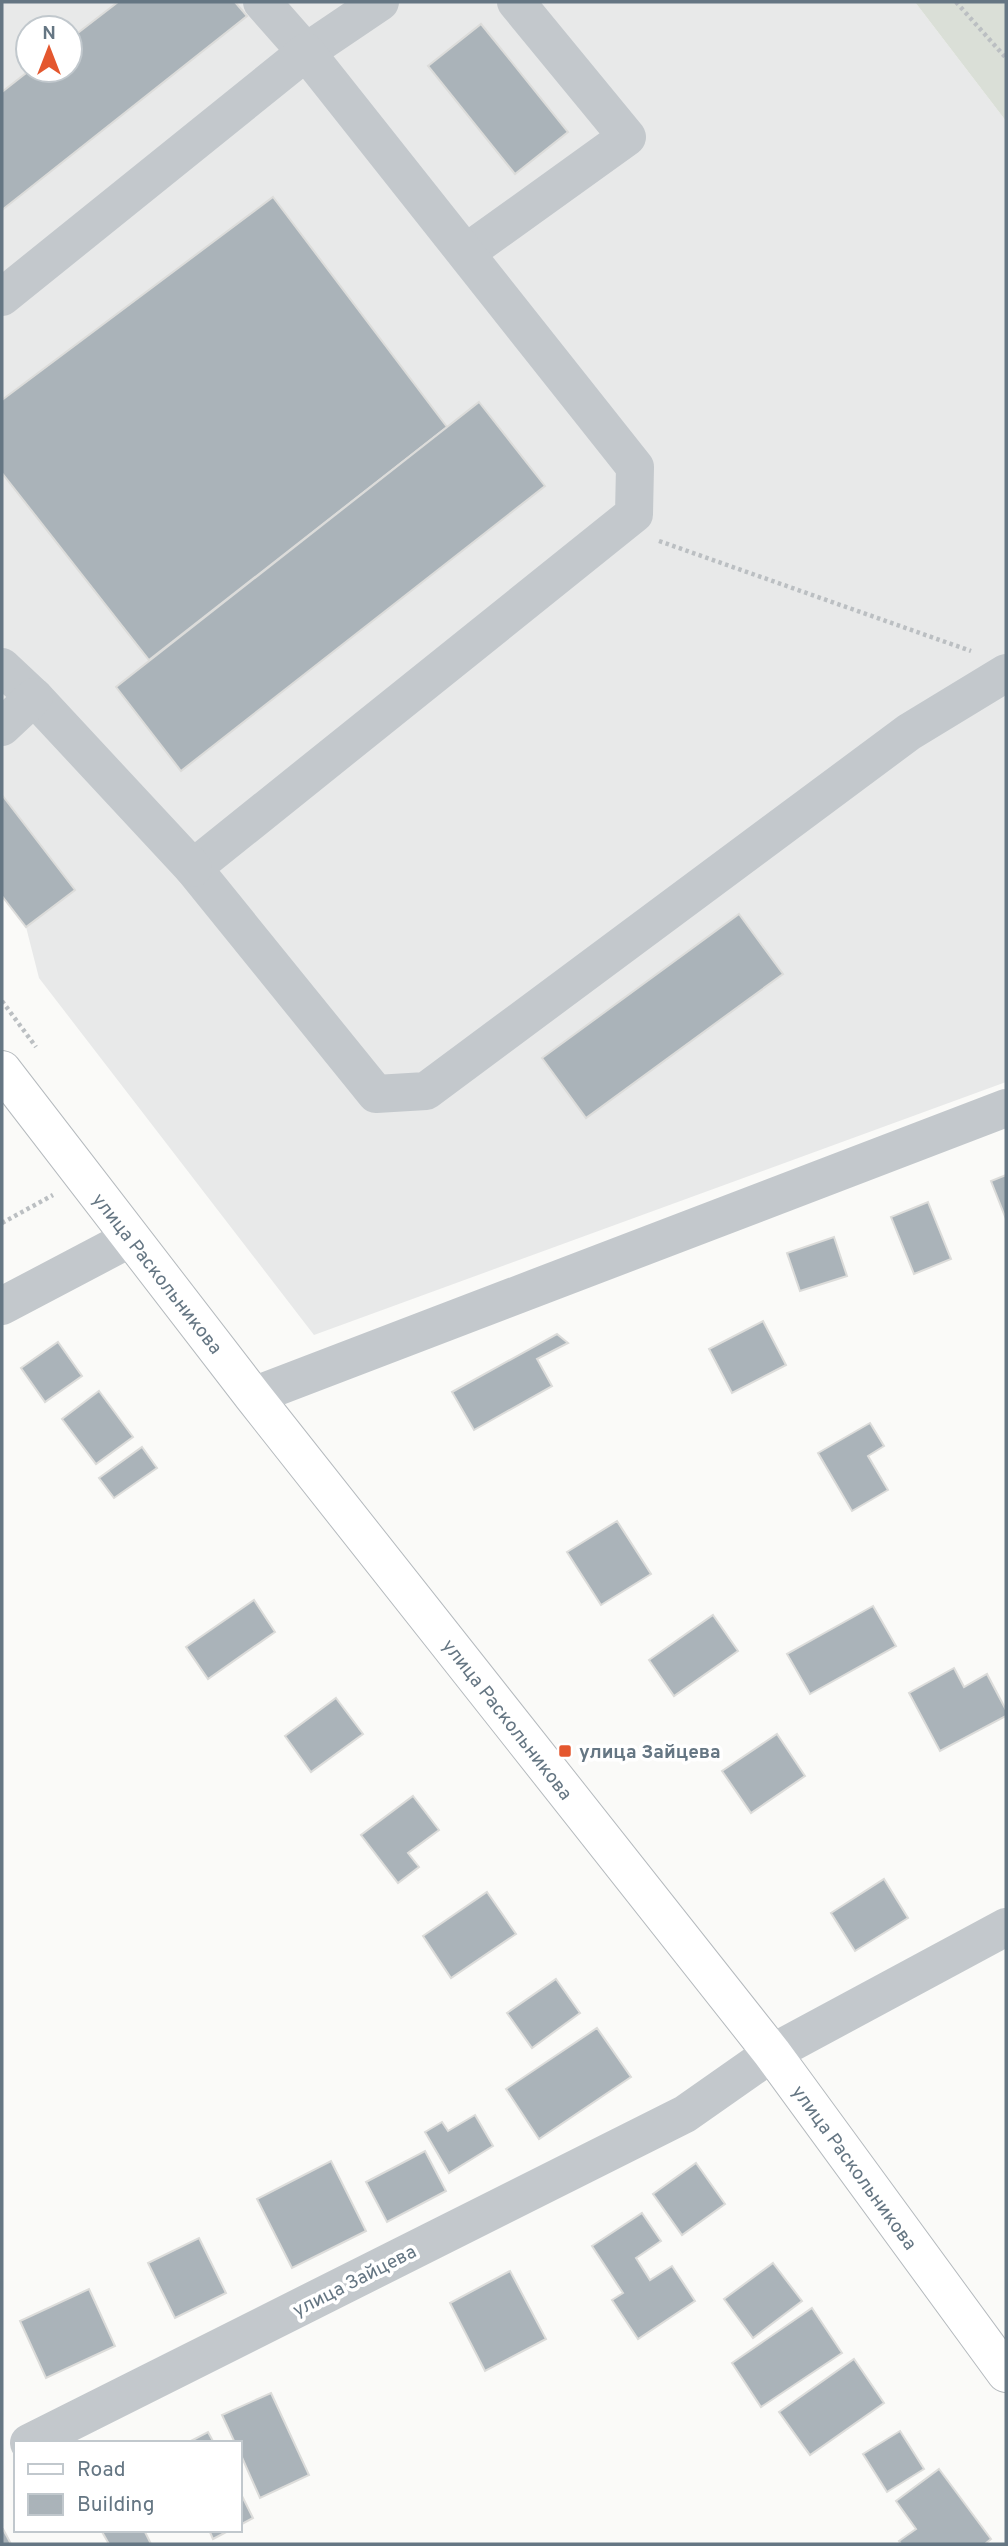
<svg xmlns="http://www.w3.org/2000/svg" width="1008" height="2546" viewBox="0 0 1008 2546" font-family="Overpass,sans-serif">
<rect width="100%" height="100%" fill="#fafaf8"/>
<!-- built -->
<path fill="#e8e9e9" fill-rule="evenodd" d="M2,2H915L1006,121V1082L314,1335L39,978L26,927L2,896ZM28,28H70V70H28Z"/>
<!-- green -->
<path fill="#dadfd7" d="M915,2H1006V121Z"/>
<!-- building -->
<g fill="#aab3b9" stroke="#dcdcda" stroke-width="2">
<path d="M118,2H235L247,16L2,210V92L30,70H70V39Z"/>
<path d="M481,24L568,132L515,174L428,66Z"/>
<path d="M273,197L447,427L149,660L2,473V400Z"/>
<path d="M479,402L545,486L181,771L116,687Z"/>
<path d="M2,795L75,890L26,927L2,896Z"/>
<path d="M739,914L783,974L586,1118L542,1058Z"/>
<path d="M1006,1175V1219L991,1181Z"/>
<path d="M928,1202L951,1259L914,1274L891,1217Z"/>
<path d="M834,1237L847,1276L800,1291L787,1253Z"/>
<path d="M763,1321L786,1365L732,1393L709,1349Z"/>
<path d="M557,1334L568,1343L537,1359L552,1386L474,1430L452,1392Z"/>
<path d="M58,1342L82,1376L45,1402L21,1368Z"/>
<path d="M99,1391L133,1437L96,1464L62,1419Z"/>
<path d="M870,1423L884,1446L868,1456L888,1490L852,1511L818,1453Z"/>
<path d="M142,1447L157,1468L114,1498L99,1478Z"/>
<path d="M617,1521L651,1574L601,1605L567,1552Z"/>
<path d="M254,1600L275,1632L208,1679L186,1647Z"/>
<path d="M873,1606L896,1646L810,1694L787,1654Z"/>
<path d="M713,1615L738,1651L674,1696L649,1660Z"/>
<path d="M954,1668L964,1687L987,1674L1006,1710V1716L940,1751L909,1693Z"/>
<path d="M336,1698L363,1734L311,1772L285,1736Z"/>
<path d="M777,1734L805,1776L751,1813L722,1771Z"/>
<path d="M413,1796L439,1830L408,1853L419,1867L398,1883L361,1835Z"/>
<path d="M884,1879L908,1918L855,1951L831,1913Z"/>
<path d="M487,1892L516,1934L451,1978L423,1936Z"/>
<path d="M556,1979L580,2013L532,2048L507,2013Z"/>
<path d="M597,2028L631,2077L539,2139L506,2089Z"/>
<path d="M475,2115L493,2146L449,2173L425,2132L442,2122L448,2131Z"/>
<path d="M425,2151L446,2191L387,2222L366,2182Z"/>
<path d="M331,2161L366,2231L292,2268L257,2199Z"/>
<path d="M696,2163L725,2204L682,2235L653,2194Z"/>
<path d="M642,2213L661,2241L636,2258L650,2280L672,2266L695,2301L638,2339L612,2300L623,2293L592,2246Z"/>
<path d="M199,2238L226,2293L175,2318L148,2263Z"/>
<path d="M773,2263L802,2301L753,2338L724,2299Z"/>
<path d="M510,2271L546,2339L485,2371L450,2303Z"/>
<path d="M89,2289L115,2346L46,2378L20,2321Z"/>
<path d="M812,2308L842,2353L761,2407L732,2363Z"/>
<path d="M854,2359L884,2403L810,2455L779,2412Z"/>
<path d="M271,2393L309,2475L260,2498L240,2453V2443H235L222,2415Z"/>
<path d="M900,2431L924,2469L887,2492L863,2454Z"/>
<path d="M208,2432L214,2443H187Z"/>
<path d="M939,2469L991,2539L985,2544H901L899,2541L916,2529L896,2501Z"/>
<path d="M240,2492L253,2518L240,2525Z"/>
<path d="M2,2529H3L11,2544H2Z"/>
<path d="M101,2530H144L151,2544H109Z"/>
<path d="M209,2530H230L213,2539Z"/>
</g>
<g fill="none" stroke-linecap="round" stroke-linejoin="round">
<defs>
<path id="major" d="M2,1070L253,1396L772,2053L1006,2373"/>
</defs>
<!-- major casing -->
<use href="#major" stroke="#b5babe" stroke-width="40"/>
<!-- path -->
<g stroke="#bbbfc2" stroke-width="4.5" stroke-dasharray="3.5 3.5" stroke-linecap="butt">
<path d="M956,2L1006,58"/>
<path d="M659,541L971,651"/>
<path d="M2,1001L36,1047"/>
<path d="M2,1223L53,1195"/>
</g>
<!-- minor -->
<g stroke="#c3c8cc" stroke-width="38">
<path d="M262,2L306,52L380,2"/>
<path d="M467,252L627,137L516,2"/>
<path d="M2,297L306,52L635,467L634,514L193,868L376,1094L426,1091L909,732L1006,673"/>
<path d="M2,667L34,697L193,868"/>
<path d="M2,727L34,697"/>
<path d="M2,1306L131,1238"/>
<path d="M253,1396L1006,1108"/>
<path d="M29,2443L685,2114L772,2053L1006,1927"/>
</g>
<!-- major -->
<use href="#major" stroke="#fff" stroke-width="38"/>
</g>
<!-- markers -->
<rect fill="#e4572e" stroke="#fff" stroke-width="2.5" x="558" y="1744" width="14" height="14" rx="3.5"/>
<g text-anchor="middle" stroke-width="7" stroke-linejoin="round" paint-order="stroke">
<!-- street labels -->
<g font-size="19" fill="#657683" stroke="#fff">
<text transform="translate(158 1273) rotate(52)" y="7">улица Раскольникова</text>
<text transform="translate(508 1719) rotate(52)" y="7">улица Раскольникова</text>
<text transform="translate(855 2167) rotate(54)" y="7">улица Раскольникова</text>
<text transform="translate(354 2280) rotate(-27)" y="7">улица Зайцева</text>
</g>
<!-- poi labels -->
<g font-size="19" font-weight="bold" fill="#657683" stroke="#fff" text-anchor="start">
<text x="579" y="1758">улица Зайцева</text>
</g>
</g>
<!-- border -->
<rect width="1008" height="2546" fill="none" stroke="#657683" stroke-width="7"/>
<!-- legend -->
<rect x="14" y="2441" width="228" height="91" fill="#ffffff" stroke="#c1c8cd" stroke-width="2"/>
<rect x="28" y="2464" width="35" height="10" fill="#ffffff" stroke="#c1c8cd" stroke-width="2"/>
<text x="77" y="2476" font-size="21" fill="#657683">Road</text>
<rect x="28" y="2494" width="35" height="21" fill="#aab3b9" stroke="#c1c8cd" stroke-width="2"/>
<text x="77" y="2511" font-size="21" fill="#657683">Building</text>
<!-- north arrow -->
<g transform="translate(49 49)"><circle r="33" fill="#ffffff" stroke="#c1c8cd" stroke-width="2"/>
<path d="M0-5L12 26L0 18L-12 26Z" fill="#e4572e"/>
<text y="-10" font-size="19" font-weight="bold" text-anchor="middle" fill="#657683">N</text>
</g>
</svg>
